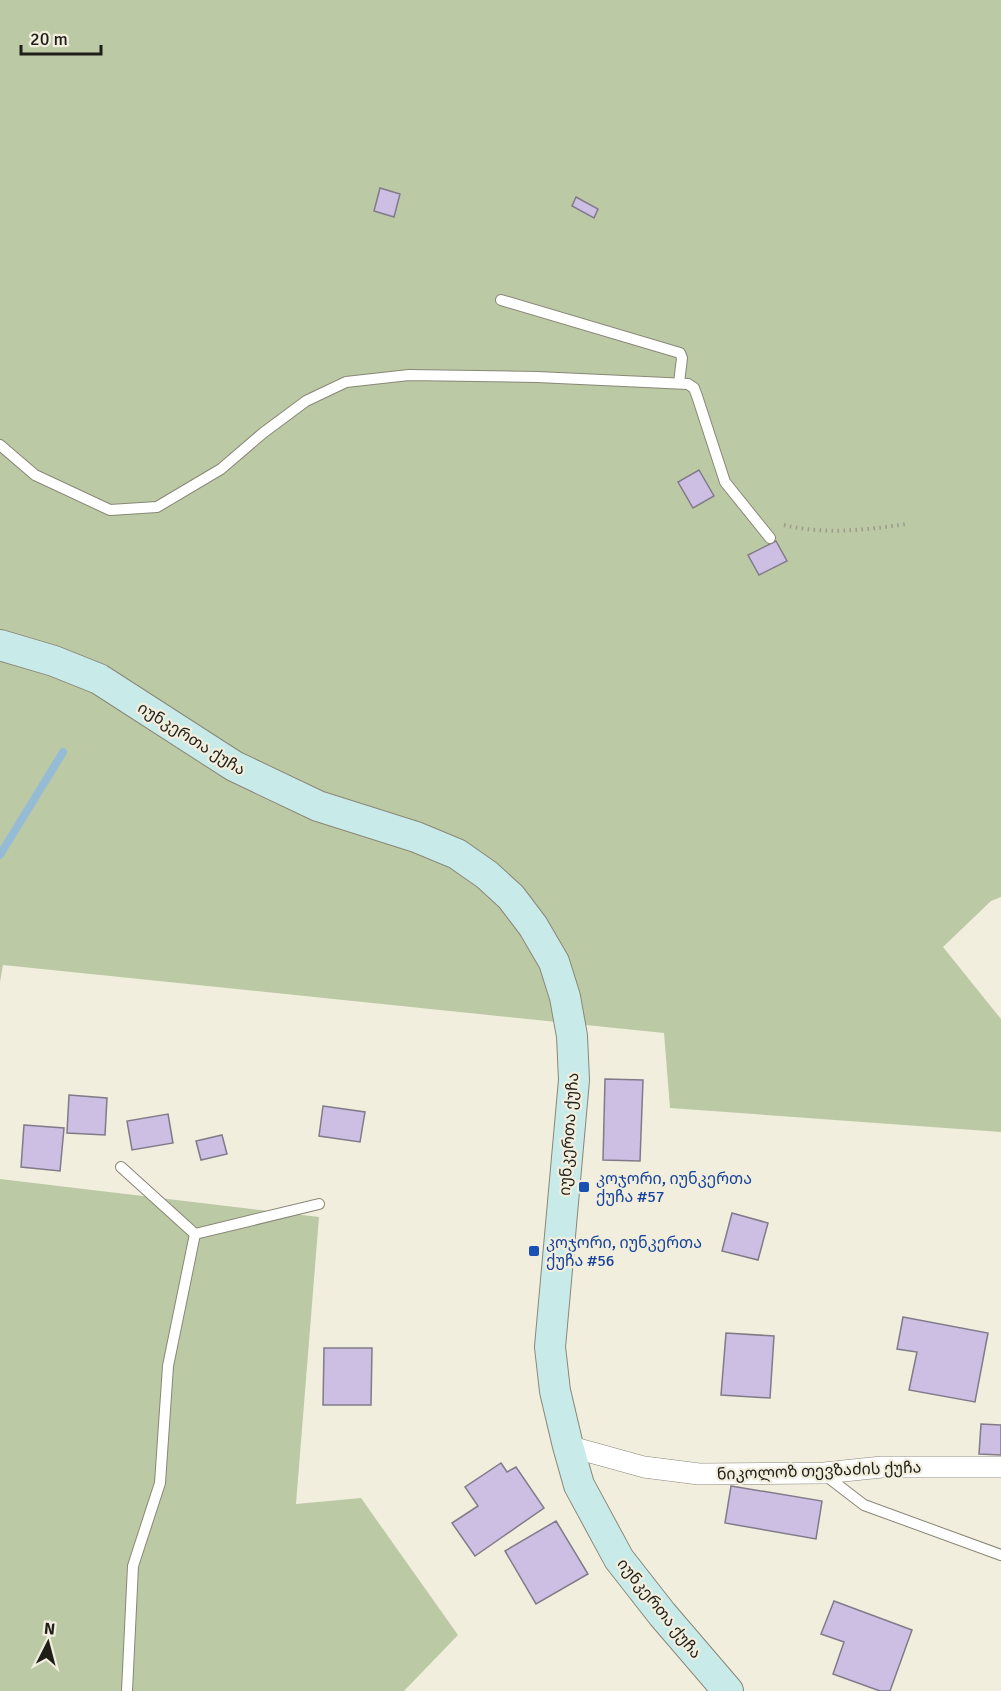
<svg xmlns="http://www.w3.org/2000/svg" width="1001" height="1691" viewBox="0 0 1001 1691" font-family="Signika,'Noto Sans Georgian',sans-serif">
<rect width="100%" height="100%" fill="#f2eede"/>
<!-- green -->
<g fill="#bbcaa5">
<path d="M0,0H1001V897L991,901L943,947L1001,1019V1132L670,1108L664,1033L3,965L0,982Z"/>
<path d="M0,1179L319,1217L296,1504L361,1498L458,1635L404,1691H0Z"/>
</g>
<g fill="none" stroke-linecap="round" stroke-linejoin="round">
<!-- stream -->
<path stroke="#96bcd5" stroke-width="8" d="M0,855L63,752"/>
</g>
<!-- building -->
<g fill="#cdbee3" stroke="#817b89" stroke-width="1.5">
<path d="M380,188L400,194L394,217L374,211Z"/>
<path d="M576,197L598,209L594,218L572,206Z"/>
<path d="M699,470L714,496L693,508L678,482Z"/>
<path d="M776,541L787,561L759,575L748,555Z"/>
<path d="M605,1079L643,1080L640,1161L603,1160Z"/>
<path d="M69,1095L107,1098L105,1135L67,1133Z"/>
<path d="M323,1106L365,1112L360,1142L319,1136Z"/>
<path d="M168,1114L173,1143L132,1150L127,1121Z"/>
<path d="M24,1125L64,1128L60,1171L21,1167Z"/>
<path d="M222,1135L227,1154L201,1160L196,1141Z"/>
<path d="M732,1213L768,1223L758,1260L722,1251Z"/>
<path d="M903,1317L988,1333L975,1402L909,1390L917,1352L897,1349Z"/>
<path d="M726,1333L774,1336L770,1398L721,1395Z"/>
<path d="M324,1348H372L371,1405H323Z"/>
<path d="M981,1424L1001,1425V1455L979,1454Z"/>
<path d="M501,1463L507,1472L516,1467L544,1508L475,1556L452,1523L478,1506L465,1487Z"/>
<path d="M731,1486L822,1501L816,1539L725,1523Z"/>
<path d="M556,1521L588,1574L536,1604L505,1551Z"/>
<path d="M834,1601L912,1630L890,1691H880L833,1674L844,1642L821,1634Z"/>
</g>
<g fill="none" stroke-linecap="round" stroke-linejoin="round">
<defs>
<g id="lane">
<path d="M501,300L680,353L682,358L679,383"/>
<path d="M0,445L35,475L110,510L157,507L221,469L263,433L306,401L346,382L409,375L537,377L688,384L694,388L697,396L725,482L770,538"/>
<path d="M121,1167L195,1234L168,1366L160,1483L133,1566L127,1691"/>
<path d="M195,1234L319,1204"/>
<path d="M825,1475L864,1505L1001,1555"/>
</g>
<path id="street" d="M568,1446L644,1467L699,1474L824,1473L882,1467H1001"/>
<path id="secondary" d="M0,645L54,661L99,679L234,766L318,806L416,837L457,854L487,875L511,897L533,926L554,962L565,997L572,1036L574,1080L550,1347L555,1391L568,1446L579,1485L619,1559L662,1614L728,1691"/>
</defs>
<!-- lane casing -->
<use href="#lane" stroke="#8a8677" stroke-width="12"/>
<!-- street casing -->
<use href="#street" stroke="#8a8677" stroke-width="22"/>
<!-- secondary casing -->
<use href="#secondary" stroke="#8a8677" stroke-width="32"/>
<!-- path -->
<path stroke="#9c998d" stroke-width="4" stroke-dasharray="1.5 4.5" stroke-linecap="butt" d="M784,525C825,535 865,530 907,524"/>
<!-- lane -->
<use href="#lane" stroke="#fff" stroke-width="10"/>
<!-- street -->
<use href="#street" stroke="#fff" stroke-width="21"/>
<!-- secondary -->
<use href="#secondary" stroke="#c8ebea" stroke-width="30"/>
</g>
<!-- markers -->
<g fill="#1a4fb4" stroke="#f2eede" stroke-width="2">
<rect x="578" y="1181" width="12" height="12" rx="3"/>
<rect x="528" y="1245" width="12" height="12" rx="3"/>
</g>
<g text-anchor="middle" stroke-width="4.5" stroke-linejoin="round" paint-order="stroke">
<!-- street labels -->
<g font-size="16" fill="#201e18" stroke="#f2eede">
<text transform="translate(192 738) rotate(32)" y="6">იუნკერთა ქუჩა</text>
<text transform="translate(568 1134) rotate(-86)" y="6">იუნკერთა ქუჩა</text>
<text transform="translate(819 1470) rotate(-2)" y="6">ნიკოლოზ თევზაძის ქუჩა</text>
<text transform="translate(660 1608) rotate(51)" y="6">იუნკერთა ქუჩა</text>
</g>
<!-- transit labels -->
<g font-size="16" fill="#164399" stroke="#f2eede" text-anchor="start">
<text x="596" y="1184">კოჯორი, იუნკერთა<tspan x="596" dy="18">ქუჩა #57</tspan></text>
<text x="546" y="1248">კოჯორი, იუნკერთა<tspan x="546" dy="18">ქუჩა #56</tspan></text>
</g>
</g>
<!-- north arrow -->
<g transform="translate(48 1643) rotate(6)" stroke="#f2eede" stroke-width="4.5" paint-order="stroke">
<path d="M0-4.5L10 22L0 15L-10 22Z" fill="#201e18"/>
<text y="-9" font-size="16" font-weight="bold" text-anchor="middle" fill="#201e18">N</text>
</g>
<!-- scale -->
<path d="M21 45v9h80v-9" fill="none" stroke="#201e18" stroke-width="3"/>
<text x="30" y="45" font-size="18" fill="#201e18" stroke="#f2eede" stroke-width="4.5" paint-order="stroke">20 m</text>
</svg>
